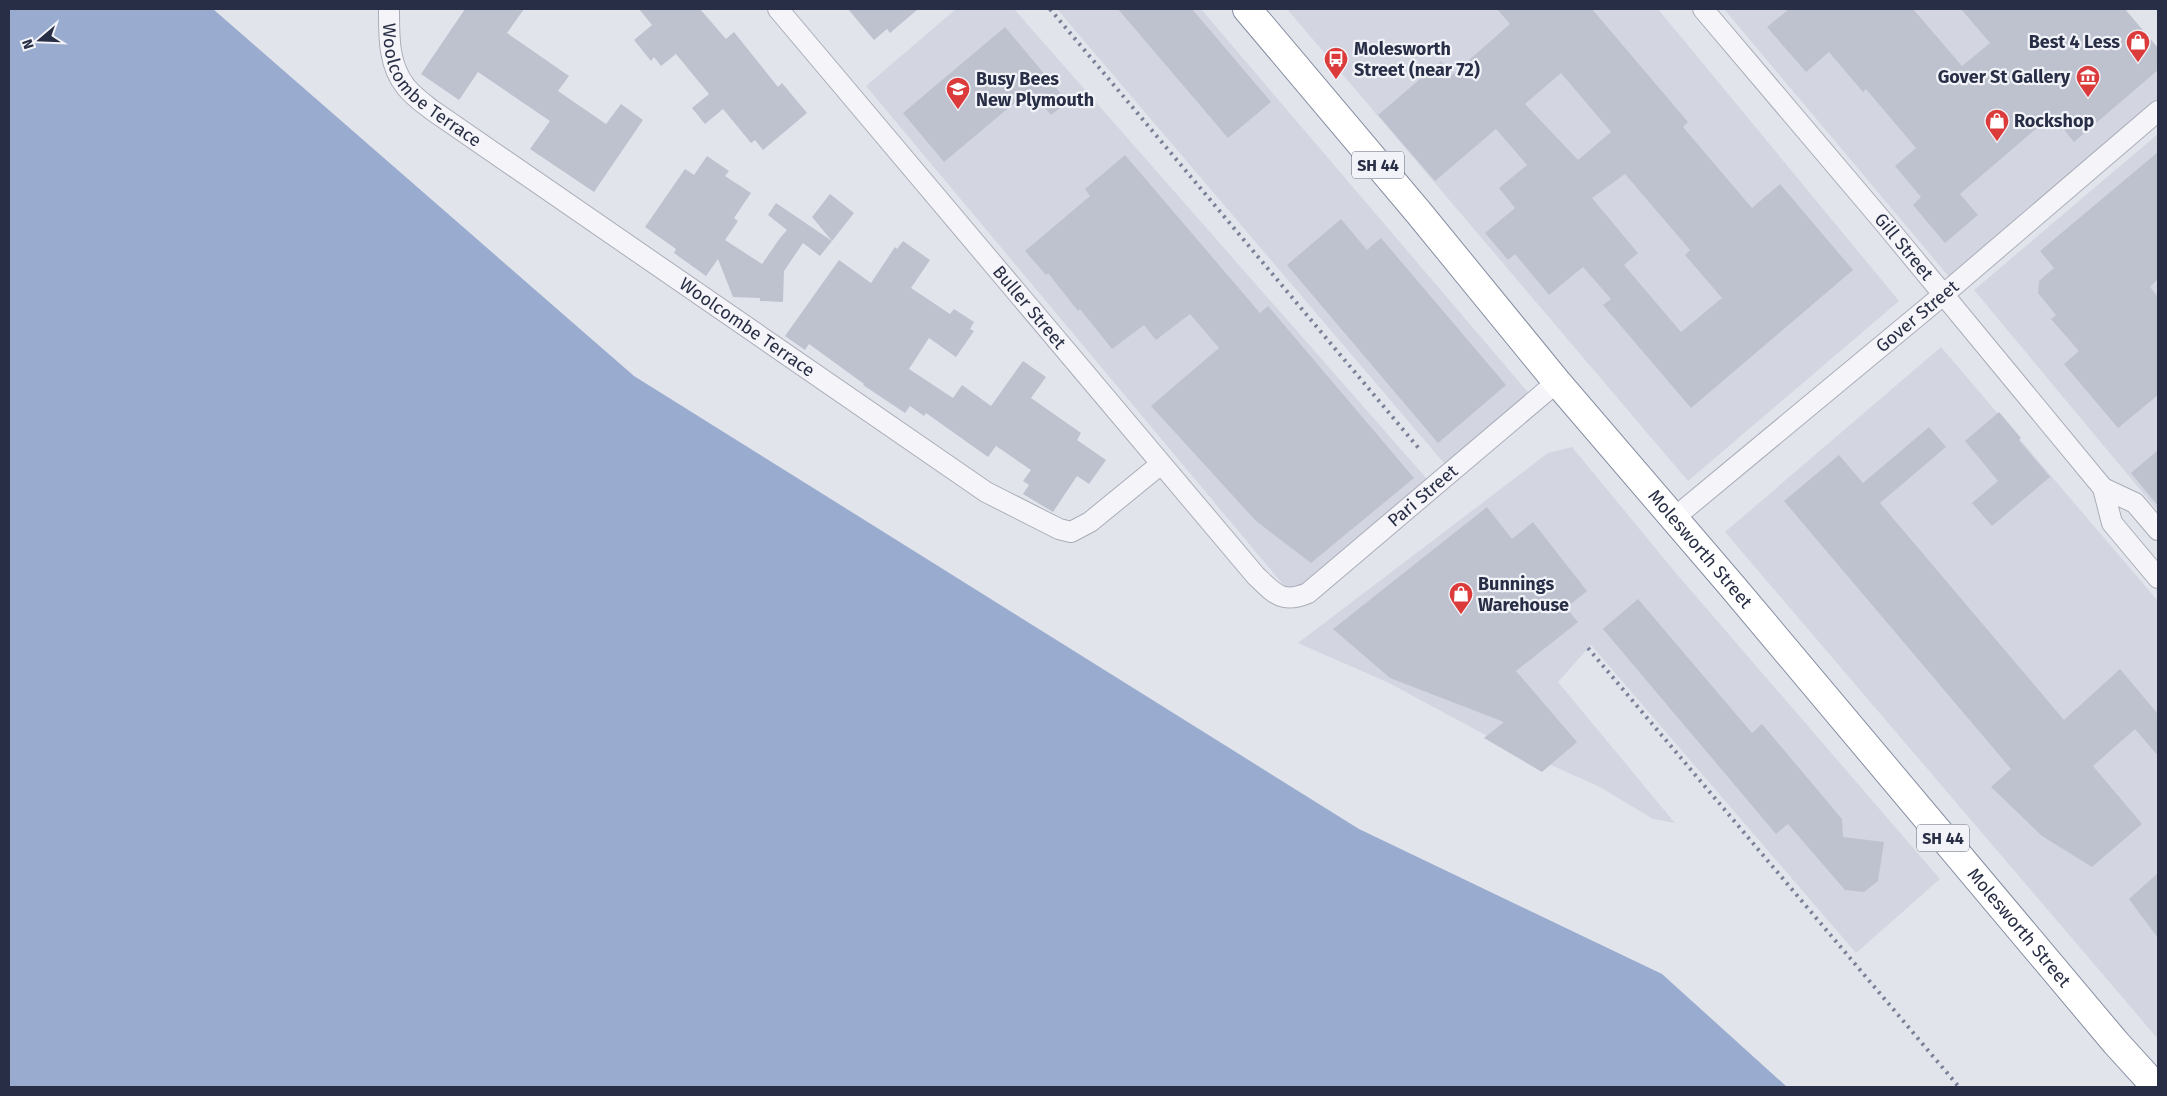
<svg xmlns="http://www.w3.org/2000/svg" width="2167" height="1096" viewBox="0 0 2167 1096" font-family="'Fira Sans',sans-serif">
<rect width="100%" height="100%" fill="#e1e4eb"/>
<!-- built -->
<g fill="#d3d6e1">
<path d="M956,9H1014L1434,487L1307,586L1286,588L866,86Z"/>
<path d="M1057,9H1201L1532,397L1449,469Z"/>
<path d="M1287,9H1658L1899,301L1688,481Z"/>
<path d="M1724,9H2118L2158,57V102L1950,278Z"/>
<path d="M2158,134V511L1974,290Z"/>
<path d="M1941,347L2158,601V1039L1725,532Z"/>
<path d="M1572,447L1675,572L1940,879L1856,953L1591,645L1558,682L1675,823L1653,819L1600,787L1491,738L1389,683L1298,643L1548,453Z"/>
</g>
<!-- water -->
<path fill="#99abcf" d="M9,9H213L634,376L1359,829L1662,974L1787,1087H9Z"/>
<!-- building -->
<g fill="#bec2cf" fill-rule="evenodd">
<path d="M465,9H524L507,33L569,76L558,91L606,124L621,104L643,120L594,192L530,149L550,121L478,72L459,100L421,74Z"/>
<path d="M639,9H700L726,39L734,32L778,87L782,83L807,113L763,150L755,140L751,143L723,109L705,124L692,108L709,94L676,54L661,66L654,57L651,61L634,40L652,25Z"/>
<path d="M848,9H918L890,33L887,29L874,40Z"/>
<path d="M1118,9H1192L1271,102L1228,138Z"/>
<path d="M1497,9H1592L1688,122L1683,127L1752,208L1780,184L1853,270L1691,408L1603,305L1611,299L1583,267L1549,295L1515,254L1508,260L1485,233L1515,208L1499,188L1527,165L1496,129L1435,181L1378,115L1441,61L1452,75L1510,24ZM1561,73L1611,132L1578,160L1525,104ZM1625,174L1690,250L1685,255L1722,298L1681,332L1624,265L1638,253L1592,198Z"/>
<path d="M1789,9H1913L1962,66L1990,43L1961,9H2125L2158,48V70L2074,142L2052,115L1960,194L1978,215L1945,243L1913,205L1921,197L1895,166L1916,148L1866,89L1863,92L1829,52L1806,72L1767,27Z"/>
<path d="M1005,27L1068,102L1051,115L1030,90L944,162L903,113Z"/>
<path d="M2158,152V279L2150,287L2158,297V395L2118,428L2064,364L2079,351L2051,319L2056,315L2038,293L2039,281L2054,268L2040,251Z"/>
<path d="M1125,155L1260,313L1268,306L1414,478L1311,563L1256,521L1151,406L1219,348L1190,314L1156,340L1144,325L1112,349L1080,309L1078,311L1048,273L1046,275L1025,251L1090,196L1085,189Z"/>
<path d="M707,156L729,171L725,176L751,193L734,218L738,221L725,240L762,264L780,238L787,230L768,215L776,203L832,241L820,256L803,243L784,271L783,302L760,301V298L733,297L718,259L706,276L674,253L676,249L645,227L685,169L694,175Z"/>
<path d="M830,194L854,213L832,241L812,217Z"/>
<path d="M1341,219L1367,250L1381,238L1506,385L1438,443L1287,265Z"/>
<path d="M903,241L930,260L911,288L950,314L954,309L974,322L970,329L974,331L956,357L929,338L909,369L953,398L962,385L991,406L1023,361L1046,377L1031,398L1081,433L1077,440L1106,460L1089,484L1077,476L1053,512L1023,494L1029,485L1023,481L1031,470L996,446L988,457L926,413L924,416L910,406L905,413L863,385L864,384L809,344L805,350L785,336L839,260L871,283L895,247L897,249Z"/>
<path d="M1999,412L2021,438L2019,440L2050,477L1992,526L1972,503L1998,481L1965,441Z"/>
<path d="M1929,427L1946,447L1880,503L2064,720L2120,669L2158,714V756L2135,729L2093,766L2142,824L2092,867L2042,836L1991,787L2011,769L1784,501L1839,455L1863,483Z"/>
<path d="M2158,450V506L2131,473Z"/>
<path d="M1487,507L1512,539L1533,522L1587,591L1566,608L1578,622L1516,671L1577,742L1542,772L1484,738L1504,722L1390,678L1333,629Z"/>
<path d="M1638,599L1752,733L1762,724L1842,819L1843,837L1884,842L1878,881L1864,892L1845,890L1788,824L1776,834L1603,629Z"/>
<path d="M2158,873V938L2129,899Z"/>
</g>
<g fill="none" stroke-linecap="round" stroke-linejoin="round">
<defs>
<g id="street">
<path id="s1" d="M389,9C389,35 388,65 406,87C413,96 423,103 432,110L986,492L1059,529L1071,532L1090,522L1161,464"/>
<path id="s2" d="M778,9L1256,576C1275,594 1282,604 1308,593L1557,382"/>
<path id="s3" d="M1703,9L1886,225L2103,488L2112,523L2158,578"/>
<path d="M2103,488L2135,503L2158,530"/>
<path id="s4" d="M1674,518L1943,295L2158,111"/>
</g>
<g id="highway">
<path id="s5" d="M1247,9L1419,213L1557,382L1732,586L2116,1043L2156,1087"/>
</g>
</defs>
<!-- street casing -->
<use href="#street" stroke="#aaadb9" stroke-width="22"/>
<!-- highway casing -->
<use href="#highway" stroke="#878ea3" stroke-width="30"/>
<!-- street -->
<use href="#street" stroke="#f5f5f9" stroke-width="20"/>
<!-- highway -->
<use href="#highway" stroke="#fff" stroke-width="28"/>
<!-- rail -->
<g stroke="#798097" stroke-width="4" stroke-dasharray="2.5 5" stroke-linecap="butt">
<path d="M1050,9L1421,451"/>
<path d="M1588,648L1959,1087"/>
</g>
</g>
<!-- icons -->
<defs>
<symbol id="shop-pin" viewBox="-11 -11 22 30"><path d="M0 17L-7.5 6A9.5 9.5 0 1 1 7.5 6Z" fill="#dc3b3c" stroke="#f1f3f8"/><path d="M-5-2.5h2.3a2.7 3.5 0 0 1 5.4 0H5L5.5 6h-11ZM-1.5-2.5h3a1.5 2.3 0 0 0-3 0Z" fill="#fff"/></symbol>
<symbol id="bus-pin" viewBox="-11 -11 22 30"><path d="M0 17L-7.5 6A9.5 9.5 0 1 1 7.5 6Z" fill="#dc3b3c" stroke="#f1f3f8"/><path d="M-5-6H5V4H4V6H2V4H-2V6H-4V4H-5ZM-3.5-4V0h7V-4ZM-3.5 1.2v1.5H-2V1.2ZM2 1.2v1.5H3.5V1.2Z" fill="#fff"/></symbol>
<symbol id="museum-pin" viewBox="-11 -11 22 30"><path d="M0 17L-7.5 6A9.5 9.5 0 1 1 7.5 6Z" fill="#dc3b3c" stroke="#f1f3f8"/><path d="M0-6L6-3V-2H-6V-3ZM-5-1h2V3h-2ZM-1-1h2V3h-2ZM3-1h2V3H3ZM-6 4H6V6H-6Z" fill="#fff"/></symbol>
<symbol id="school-pin" viewBox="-11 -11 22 30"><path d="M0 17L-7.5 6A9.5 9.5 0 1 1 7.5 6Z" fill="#dc3b3c" stroke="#f1f3f8"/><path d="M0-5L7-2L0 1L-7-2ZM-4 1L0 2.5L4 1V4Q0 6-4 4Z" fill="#fff"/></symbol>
</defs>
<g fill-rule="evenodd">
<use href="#shop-pin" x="2124" y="28" width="28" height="38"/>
<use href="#bus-pin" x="1322" y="45" width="28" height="38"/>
<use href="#museum-pin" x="2074" y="63" width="28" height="38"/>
<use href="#school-pin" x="944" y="75" width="28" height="38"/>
<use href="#shop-pin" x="1983" y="107" width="28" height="38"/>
<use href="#shop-pin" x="1447" y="580" width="28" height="38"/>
</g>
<g text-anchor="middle" stroke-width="4.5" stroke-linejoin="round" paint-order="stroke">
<!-- shield labels -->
<g fill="#f1f3f8" stroke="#64697b" stroke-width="1">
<rect x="1352" y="151.5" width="52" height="27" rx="4"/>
<rect x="1917" y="824.5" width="52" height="27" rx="4"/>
</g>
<g font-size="16" font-weight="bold" fill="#282e45">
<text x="1378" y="171">SH 44</text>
<text x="1943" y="844">SH 44</text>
</g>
<!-- poi labels -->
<g font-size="18" font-weight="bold" fill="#282e45" stroke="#f1f3f8" text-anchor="start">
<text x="2120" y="48" text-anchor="end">Best 4 Less</text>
<text x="1354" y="55">Molesworth<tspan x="1354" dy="21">Street (near 72)</tspan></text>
<text x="2070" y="83" text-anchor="end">Gover St Gallery</text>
<text x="976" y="85">Busy Bees<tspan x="976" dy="21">New Plymouth</tspan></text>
<text x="2014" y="127">Rockshop</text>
<text x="1478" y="590">Bunnings<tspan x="1478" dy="21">Warehouse</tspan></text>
</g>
<!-- street labels -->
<g font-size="18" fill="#282e45" stroke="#f1f3f8">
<text dy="6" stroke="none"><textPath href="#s1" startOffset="94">Woolcombe Terrace</textPath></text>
<text dy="6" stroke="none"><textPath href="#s3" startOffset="311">Gill Street</textPath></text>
<text dy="6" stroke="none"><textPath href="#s2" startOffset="390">Buller Street</textPath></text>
<text dy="6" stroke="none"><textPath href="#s4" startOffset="316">Gover Street</textPath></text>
<text dy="6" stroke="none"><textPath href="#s1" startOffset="499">Woolcombe Terrace</textPath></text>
<text dy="6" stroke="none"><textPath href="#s2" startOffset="952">Pari Street</textPath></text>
<text dy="6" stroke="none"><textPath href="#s5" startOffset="705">Molesworth Street</textPath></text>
<text dy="6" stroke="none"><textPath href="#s5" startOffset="1200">Molesworth Street</textPath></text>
</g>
</g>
<!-- border -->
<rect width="2167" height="1096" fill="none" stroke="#282e45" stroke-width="20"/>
<!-- north arrow -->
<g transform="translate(40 40) rotate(251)" stroke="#f1f3f8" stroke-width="4" paint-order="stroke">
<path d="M0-4L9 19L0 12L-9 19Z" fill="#282e45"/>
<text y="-8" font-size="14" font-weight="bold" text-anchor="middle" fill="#282e45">N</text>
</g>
</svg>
